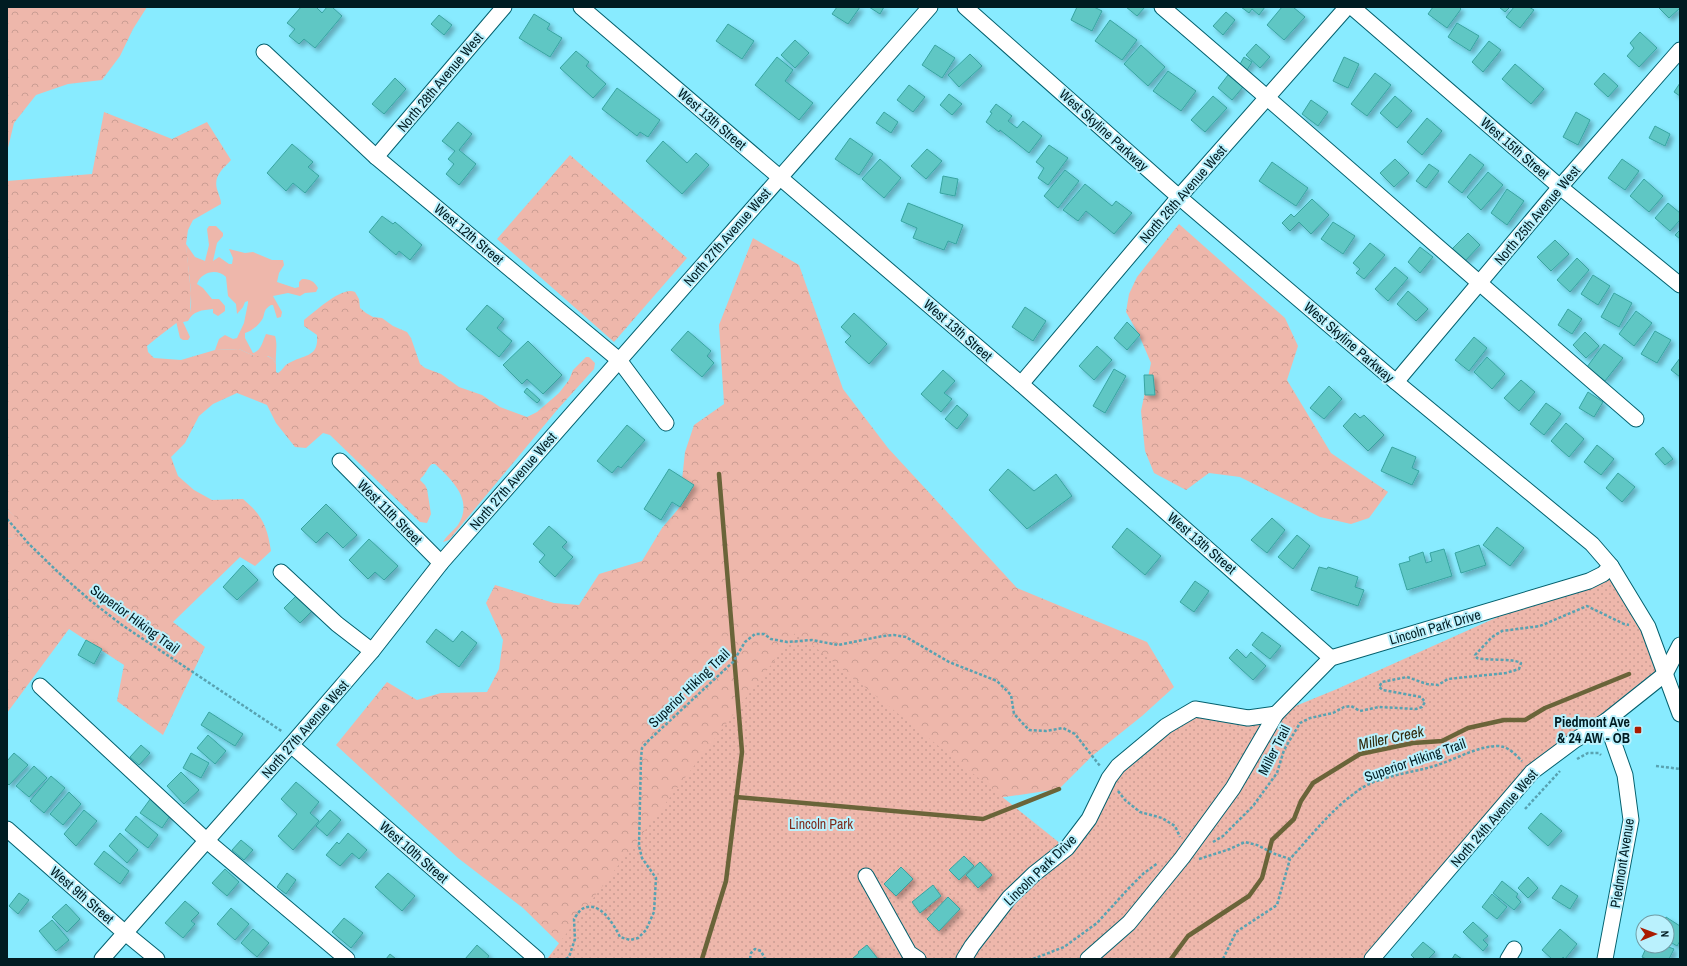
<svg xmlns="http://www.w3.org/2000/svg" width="1687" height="966" viewBox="0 0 1687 966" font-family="'Archivo Narrow',sans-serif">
<defs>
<pattern id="forest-crowns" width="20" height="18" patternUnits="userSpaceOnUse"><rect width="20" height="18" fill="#eeb7ab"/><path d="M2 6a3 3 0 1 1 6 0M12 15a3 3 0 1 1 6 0" fill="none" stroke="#ca9d93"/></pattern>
<pattern id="park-dots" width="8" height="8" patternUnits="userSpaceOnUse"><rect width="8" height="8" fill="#eeb7ab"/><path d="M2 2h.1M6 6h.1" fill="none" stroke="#ca9d93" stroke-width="1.8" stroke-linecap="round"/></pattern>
<filter id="shadow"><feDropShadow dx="3.5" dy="3.5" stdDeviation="2" flood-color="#0004"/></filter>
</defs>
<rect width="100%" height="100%" fill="#88ebff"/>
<!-- grass -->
<g fill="#eeb7ab">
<path d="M209,226H216L223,233V236L217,243L213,261L219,257L229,264H232L233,258L229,249L245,253L253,252L272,260H283L284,265L279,273L277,282L295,288L299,287V282L302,279C310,279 314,281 318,288L316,292L305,293L300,296L288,293L273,296L282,312L281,317L277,318L273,305H271C264,309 265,312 263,318C260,324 251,332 245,333V338L253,353C262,350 262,342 266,334L275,336C278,345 275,355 276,364L273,359L268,356H254L239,349L215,350L219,339L225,335L233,339L237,338L244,323L248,303V301L245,302L243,307L237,314L236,304L228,296L226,277C217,268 201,272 197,284L203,288L212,299H219L225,306V311L218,316L213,313V309C202,310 193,311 188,321L183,322L190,337L188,340H183L180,338L176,321L190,312L191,306C192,285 187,265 186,244L195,257L205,261L209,245L207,229Z"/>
<path d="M7,509L21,522L13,538L7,539Z"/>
</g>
<!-- forest -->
<g fill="url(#forest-crowns)">
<path d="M7,7H147L133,29L120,56L102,80L68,84L36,95L14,123L7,152Z"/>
<path d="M104,112L172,139L207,122L231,160C222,170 212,177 218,192C219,196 221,199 221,204L193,220L188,230L186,244L191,293L190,312C176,324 161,334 147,346L148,352L154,358L181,360L215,350L239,349L254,356H267L273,359L276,364V372L278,373C283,370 284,365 289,363C304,354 319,358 317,335L304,326V320C316,311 342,286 355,292L359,299L360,308L366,313L373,317L382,318L393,326L407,332L411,338L420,364L425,368L441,374L459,387L482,395L500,407L527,417L537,412L559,393L569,380L573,370L586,357H589L595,363L594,369L557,410L449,540L443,542C447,535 453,531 458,525C474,500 452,480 435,464H432C427,468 426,474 421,478L420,480L425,485L427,489L431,514L427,523L420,522L330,435L323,433L306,448L295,447L276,423L267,405L237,393L213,404L199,416L185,443L171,457L178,476L194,490L212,500L243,499C263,516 267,526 271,551L255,566L240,557L173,622L205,647L163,735L117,701L124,665L69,629L7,713V539L13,538L20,522L7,509V181L92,174Z"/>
<path d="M570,155L687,258L614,342L497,239Z"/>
<path d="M1179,224L1285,318L1298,346L1287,380L1331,453L1388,492L1369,518L1351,524L1320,517L1240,477L1209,473L1186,490L1154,473L1145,451L1141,411L1151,363L1139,335L1126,312L1129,294L1137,277Z"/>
<path d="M753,238L799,265L843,389L888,448L1017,588L1147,642L1174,687L1142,716L1092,756L1059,789L905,812L575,959L523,908L458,858L336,745L387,682L417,700L441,693L487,692L499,669L503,640L486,603L495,585L554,603L579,605L599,574L642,561L662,528L679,508L685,452L694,425L724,404L719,325Z"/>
</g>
<!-- park -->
<path fill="url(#park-dots)" d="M1611,566L1665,674L1532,772L1372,959H547L796,632L1066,848L1109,778L1195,709L1276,714L1337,689Z"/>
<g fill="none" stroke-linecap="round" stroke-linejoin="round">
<!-- stream -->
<g stroke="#6a6439" stroke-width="4.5">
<path d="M736,797L983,819L1059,789"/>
<path d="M702,959L726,881L742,752L719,474"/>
<path d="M1171,959L1188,936L1249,896L1262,878L1272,840L1294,819L1301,801L1313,783L1360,754L1413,743L1442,741L1468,728L1504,720H1525L1545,708L1629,674"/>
</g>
</g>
<!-- building -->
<g fill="#5fc7c4" stroke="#38a4a1" filter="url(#shadow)">
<path d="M301,7H316L322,13L327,7H332L342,16L315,48L304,39L299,44L289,36L295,29L287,23Z"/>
<path d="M837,7H860L848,24L832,14Z"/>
<path d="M869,7H884L880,14Z"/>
<path d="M1077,7H1094L1102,11L1092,31L1071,20Z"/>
<path d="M1126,7H1145L1137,16Z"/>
<path d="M1241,7H1265L1259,15L1252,9L1249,13Z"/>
<path d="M1282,7H1293L1305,17L1284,40L1267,25Z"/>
<path d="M1433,7H1459L1461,9L1447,28L1428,14Z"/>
<path d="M1499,7H1510L1505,12Z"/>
<path d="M1514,7H1529L1534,10L1520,28L1506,17Z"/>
<path d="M1658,7H1680V8L1669,18Z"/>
<path d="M1226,12L1235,20L1223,35L1213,26Z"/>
<path d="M534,14L550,24L547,29L562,38L550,57L519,38Z"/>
<path d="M439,15L452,25L444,35L431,24Z"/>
<path d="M1110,20L1137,40L1122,60L1095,41Z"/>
<path d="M1457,23L1479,36L1470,51L1448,37Z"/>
<path d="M728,24L754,41L742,59L716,41Z"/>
<path d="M1640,32L1657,48L1639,67L1627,56L1634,48L1630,43Z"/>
<path d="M795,40L809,53L795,68L781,55Z"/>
<path d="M1489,41L1501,50L1483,72L1472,62Z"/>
<path d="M1256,44L1270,57L1260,68L1246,55Z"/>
<path d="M935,45L955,58L942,78L922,65Z"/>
<path d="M1141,45L1165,67L1148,86L1124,64Z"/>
<path d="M576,51L589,62L586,66L606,84L593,98L560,68Z"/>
<path d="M970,54L982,66L959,87L948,75Z"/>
<path d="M777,57L793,70L785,81L813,103L799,120L755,85Z"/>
<path d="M1244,57L1252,62L1247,70L1239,66Z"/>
<path d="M1344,57L1359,64L1348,88L1333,81Z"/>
<path d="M1515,64L1544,89L1531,104L1502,79Z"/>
<path d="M1168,71L1196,91L1181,111L1153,91Z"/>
<path d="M1375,73L1391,85L1367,116L1351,104Z"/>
<path d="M1604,73L1618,86L1608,97L1594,84Z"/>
<path d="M1228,75L1243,87L1232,100L1218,88Z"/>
<path d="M395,78L406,89L384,114L372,104Z"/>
<path d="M1680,83V96L1674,92Z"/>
<path d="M909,85L925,97L913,112L897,100Z"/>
<path d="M617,88L660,120L648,137L640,132L637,136L602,109Z"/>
<path d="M949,94L962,104L952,115L940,105Z"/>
<path d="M1213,96L1227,108L1205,132L1191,120Z"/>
<path d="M1395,96L1412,111L1397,128L1380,113Z"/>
<path d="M1311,100L1328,112L1318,126L1302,114Z"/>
<path d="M996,104L1012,116L1008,121L1017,128L1023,121L1042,136L1029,153L1000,130L999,132L986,122L992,113L990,112Z"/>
<path d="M884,112L898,122L891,133L876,123Z"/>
<path d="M1576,112L1590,120L1578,145L1563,137Z"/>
<path d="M1427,118L1442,131L1422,155L1407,142Z"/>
<path d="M458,122L472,134L459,150L476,164L459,185L446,174L454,164L448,159L455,151L442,141Z"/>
<path d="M1655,126L1670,134L1665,146L1649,138Z"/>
<path d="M850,138L873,154L859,175L835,159Z"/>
<path d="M663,141L687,163L696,153L709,165L682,194L646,161Z"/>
<path d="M292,144L313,162L308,167L319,176L305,193L293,183L286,191L267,173Z"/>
<path d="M1049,145L1068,158L1048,185L1038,178L1044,168L1036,162Z"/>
<path d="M927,149L942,161L926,179L911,166Z"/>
<path d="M1470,154L1484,165L1462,193L1448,182Z"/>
<path d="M880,159L901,178L884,198L862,179Z"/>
<path d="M1395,159L1409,173L1394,187L1380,173Z"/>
<path d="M1622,159L1639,171L1625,190L1608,178Z"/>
<path d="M1272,162L1308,188L1296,206L1259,181Z"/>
<path d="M1429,164L1439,171L1426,188L1416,181Z"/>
<path d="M1065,170L1079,181L1058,208L1044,196Z"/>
<path d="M1488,172L1503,185L1481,210L1467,197Z"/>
<path d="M943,176L958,179L955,196L940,193Z"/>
<path d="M1644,179L1663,196L1649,212L1630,196Z"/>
<path d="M1085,184L1112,206L1116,201L1132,213L1114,234L1086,211L1078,221L1063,210Z"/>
<path d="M1507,189L1524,201L1507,225L1491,213Z"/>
<path d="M1312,199L1329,215L1311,234L1299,222L1290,231L1282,223L1291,214L1294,217Z"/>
<path d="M908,203L963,225L956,244L948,241L944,250L913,238L917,228L901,221Z"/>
<path d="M1668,203L1680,213V220L1670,231L1655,218Z"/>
<path d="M382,216L393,224L395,222L422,245L410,260L399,251L396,255L369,232Z"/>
<path d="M1333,222L1355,236L1343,254L1321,239Z"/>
<path d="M1680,230V239L1675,235Z"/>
<path d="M1468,233L1480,245L1465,261L1452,249Z"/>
<path d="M1555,240L1569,254L1551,271L1537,257Z"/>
<path d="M1370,243L1385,255L1364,279L1356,273L1360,269L1353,263Z"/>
<path d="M1420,247L1433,257L1420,273L1408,262Z"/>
<path d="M1577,258L1589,270L1570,292L1557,280Z"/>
<path d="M1395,267L1408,278L1388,301L1375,289Z"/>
<path d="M1593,275L1610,286L1598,305L1581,294Z"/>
<path d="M1408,291L1428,309L1416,321L1397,304Z"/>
<path d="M1614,293L1632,303L1619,327L1601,317Z"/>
<path d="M487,305L504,319L497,328L512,341L499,357L466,329Z"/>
<path d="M1025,307L1046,321L1033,341L1012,327Z"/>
<path d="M1568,309L1582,319L1572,334L1558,325Z"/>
<path d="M1636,311L1652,323L1634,346L1619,334Z"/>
<path d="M854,313L887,344L869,364L845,342L851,336L841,327Z"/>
<path d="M1127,322L1140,335L1127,350L1114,338Z"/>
<path d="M688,331L711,351L707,356L714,363L702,377L671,350Z"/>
<path d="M1655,331L1671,340L1657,363L1641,354Z"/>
<path d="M1585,332L1599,346L1586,358L1573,345Z"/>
<path d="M1474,337L1487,348L1469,371L1455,360Z"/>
<path d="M528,341L562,375L543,394L527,379L522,384L503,365Z"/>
<path d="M1604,344L1623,358L1605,381L1587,367Z"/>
<path d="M1097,346L1112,360L1094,380L1079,366Z"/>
<path d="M1487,357L1505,374L1492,389L1474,372Z"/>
<path d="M1680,358V377L1671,370Z"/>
<path d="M1114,369L1126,376L1105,413L1093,406Z"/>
<path d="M943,370L955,381L944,393L952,399L941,412L921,394Z"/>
<path d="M1144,375H1153L1155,395H1145Z"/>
<path d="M1521,380L1535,392L1519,411L1504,398Z"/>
<path d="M1329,386L1342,399L1324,419L1310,408Z"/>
<path d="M527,388L540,400L537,403L524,392Z"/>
<path d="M1588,392L1603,402L1594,417L1579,408Z"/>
<path d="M1546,403L1561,414L1544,435L1530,424Z"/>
<path d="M957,405L968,415L957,429L945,419Z"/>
<path d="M1355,413L1360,418L1364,415L1384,435L1368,451L1343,426Z"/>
<path d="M1566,423L1584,439L1569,457L1551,441Z"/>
<path d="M627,425L645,440L621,468L618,466L612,473L597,461Z"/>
<path d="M1597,445L1614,459L1601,475L1584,462Z"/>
<path d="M1392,447L1416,457L1412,468L1419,471L1412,485L1381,471Z"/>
<path d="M1663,447L1673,459L1665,465L1655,454Z"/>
<path d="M669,469L694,485L680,507L672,502L661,520L644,509Z"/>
<path d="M1008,469L1034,491L1056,474L1072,496L1027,529L989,490Z"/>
<path d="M1618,473L1635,487L1622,502L1606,488Z"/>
<path d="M326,504L357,535L343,548L327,532L316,543L301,529Z"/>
<path d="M1272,518L1285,530L1267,553L1251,540Z"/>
<path d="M549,526L567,542L562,547L573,557L555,577L539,562L545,555L533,544Z"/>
<path d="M1497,527L1524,548L1510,566L1483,545Z"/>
<path d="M1127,528L1161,556L1145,575L1112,547Z"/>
<path d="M1297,535L1310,546L1293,569L1278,557Z"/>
<path d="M369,539L398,566L384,580L375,572L368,579L349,560Z"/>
<path d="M1479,545L1486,565L1461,573L1455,553Z"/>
<path d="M1444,549L1452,576L1407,590L1399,564L1410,561L1409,557L1423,552L1426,563L1432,561L1430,553Z"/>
<path d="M243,565L258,580L237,600L223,587Z"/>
<path d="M1319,567L1327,569L1328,567L1358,577L1355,587L1364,590L1358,606L1311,590Z"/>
<path d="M1195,581L1209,591L1194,612L1180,602Z"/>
<path d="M297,595L313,610L300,623L284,608Z"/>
<path d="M436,629L453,642L462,631L477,643L459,667L426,642Z"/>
<path d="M1262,632L1281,646L1270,659L1252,645Z"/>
<path d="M86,640L102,649L94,664L78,655Z"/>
<path d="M1237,649L1246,658L1251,652L1266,666L1253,680L1229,658Z"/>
<path d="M209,712L243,734L235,746L201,725Z"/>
<path d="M208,735L226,751L215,764L197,748Z"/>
<path d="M141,745L150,753L139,765L130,757Z"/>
<path d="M14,753L28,765L9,785L7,783V761Z"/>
<path d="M191,753L209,763L201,778L183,768Z"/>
<path d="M34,766L47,778L29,797L16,786Z"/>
<path d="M181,772L199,790L184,804L167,786Z"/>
<path d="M51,776L65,788L44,813L30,801Z"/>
<path d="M296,782L319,802L310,813L319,821L293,850L278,836L297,814L281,799Z"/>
<path d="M69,792L81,804L63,825L50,814Z"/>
<path d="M151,798L172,813L162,828L140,813Z"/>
<path d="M84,810L97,821L76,846L64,834Z"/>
<path d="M330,810L341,820L327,836L316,826Z"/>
<path d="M1541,813L1562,831L1548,846L1528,828Z"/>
<path d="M136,816L158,835L148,848L125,830Z"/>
<path d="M120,833L138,850L127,863L109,846Z"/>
<path d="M348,833L367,850L359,859L352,853L340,866L326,855L337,842L339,844Z"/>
<path d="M241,840L253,850L244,860L232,850Z"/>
<path d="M104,851L129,871L120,884L94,864Z"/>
<path d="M964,856L974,866L959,880L949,870Z"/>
<path d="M980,862L992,875L978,888L966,875Z"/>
<path d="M901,867L913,879L896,896L884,884Z"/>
<path d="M225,869L239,882L227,896L212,883Z"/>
<path d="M287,873L296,880L286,894L277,887Z"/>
<path d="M388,873L415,896L402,911L375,887Z"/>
<path d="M1528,877L1538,888L1528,898L1518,888Z"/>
<path d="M1502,881L1518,894L1516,897L1521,902L1514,910L1493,893Z"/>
<path d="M933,885L941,896L920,913L912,902Z"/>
<path d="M1561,885L1578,896L1570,909L1552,898Z"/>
<path d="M19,893L29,900L18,914L9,906Z"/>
<path d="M1492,894L1507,907L1497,919L1482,907Z"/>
<path d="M948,897L960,909L939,931L927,919Z"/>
<path d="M185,901L199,913L191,921L195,924L183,938L165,923Z"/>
<path d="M66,904L80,919L67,932L52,917Z"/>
<path d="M231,908L249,924L235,940L217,924Z"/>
<path d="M1666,917L1680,926V941L1677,946L1667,940V922H1663Z"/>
<path d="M344,918L363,933L351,948L332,932Z"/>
<path d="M52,920L69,940L56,951L39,931Z"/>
<path d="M1473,922L1488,936L1483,940L1488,945L1483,951L1463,932Z"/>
<path d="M253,929L269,943L257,957L241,943Z"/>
<path d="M1560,929L1577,944L1565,959L1563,957L1562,959H1552L1542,950Z"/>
<path d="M1423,942L1435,952L1428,959H1415L1411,955Z"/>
<path d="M477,945L489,956L487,959H465Z"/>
<path d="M867,945L878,959H852L859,953L858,952Z"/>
<path d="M1647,946H1666L1674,949L1669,959H1646L1642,957Z"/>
<path d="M390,954L396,959H386Z"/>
<path d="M1455,954L1462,959H1452Z"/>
</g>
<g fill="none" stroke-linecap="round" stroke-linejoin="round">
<defs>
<g id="minor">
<path d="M581,7L1021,384L1331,658"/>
<path d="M965,7L1179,197L1396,382L1592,544L1611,566L1648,627L1680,714"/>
<path d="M1162,7C1321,143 1477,282 1636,419"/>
<path d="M1352,7L1560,187L1680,285"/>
<path d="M264,52L376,157L619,360L666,423"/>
<path d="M376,157L504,7"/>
<path d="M1396,382L1560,187L1680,50"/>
<path d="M1021,384L1179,197L1347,7"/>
<path d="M340,461L441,563"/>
<path d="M281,572L337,624L372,651"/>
<path d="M40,686L207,841L347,959"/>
<path d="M291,745L537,959"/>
<path d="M7,829L124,932L157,959"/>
<path d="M866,876L909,953L918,959"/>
<path d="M102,959L291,745L372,651L441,563L930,7"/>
<path d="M964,959L972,946L1009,898L1034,874L1067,848L1089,819L1109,778L1118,766L1166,726L1195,709L1248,718L1276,714"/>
<path d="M1088,959L1129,923L1182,858L1233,788L1276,714L1331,658L1589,581L1603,574L1611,566"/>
<path d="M1372,959L1532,772L1575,740L1606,721L1665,674L1680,645"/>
<path d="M1508,959L1514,949"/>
<path d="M1605,959L1631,820L1625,775L1606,721"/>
</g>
</defs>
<!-- minor casing -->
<use href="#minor" stroke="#03606e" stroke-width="17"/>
<!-- path -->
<g stroke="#58a2b1" stroke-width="2.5" stroke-dasharray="3 2" stroke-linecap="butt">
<path d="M7,519L30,545L59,573L91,601L122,625L283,732"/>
<path d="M1577,759L1588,753H1599L1601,755"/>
<path d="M1656,766L1680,769"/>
<path d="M1118,791L1125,800L1140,812L1162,818L1175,826L1180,837"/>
<path d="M1525,809L1560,771"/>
<path d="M1213,842L1223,836L1253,806L1277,773L1284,750L1300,723L1310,718L1333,713L1344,707L1351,706L1360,711L1379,707L1416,709L1422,707L1425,702L1421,697L1383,690L1379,687L1382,682L1407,677L1427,684L1438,685L1448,679L1487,675L1506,673L1519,669L1521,663C1512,658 1489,661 1477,658L1475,655L1492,637L1502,631L1540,626L1587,606L1624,624L1629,625"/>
<path d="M1199,859L1230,849L1245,842L1257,845L1275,854L1290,859C1311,836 1331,810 1356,792C1377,776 1406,774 1431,767C1453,761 1474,747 1497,746C1508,746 1515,754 1522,761"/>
<path d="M566,959L569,957L575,939L574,919C576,916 579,911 582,909C600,899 614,925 620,937L630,940L638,938L646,930L654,912L656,878L642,858L639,846L641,758L642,748L648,741L733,662L745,642L755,634H764L771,639L787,642L812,640L838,645L883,636L894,635L906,637L949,662L997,681L1011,695L1014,714L1029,730L1046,731L1063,728L1075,734L1100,766"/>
<path d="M750,959L751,953L755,949L761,951L765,959"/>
<path d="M1033,959L1064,947L1097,923L1128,889L1144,873L1158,863"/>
<path d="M1223,959L1236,932L1277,905L1290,859"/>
</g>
<!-- minor -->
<use href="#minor" stroke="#fff" stroke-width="15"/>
</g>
<!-- markers -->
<rect fill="#aa1b00" stroke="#baf1fd" stroke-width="1.5" x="1634" y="726" width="8" height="8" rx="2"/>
<g text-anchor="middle" stroke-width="4" stroke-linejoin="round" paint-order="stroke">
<!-- street labels -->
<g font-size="14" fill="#001c22" stroke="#baf1fd">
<text transform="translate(440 82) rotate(-50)" y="5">North 28th Avenue West</text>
<text transform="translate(712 119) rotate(41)" y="5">West 13th Street</text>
<text transform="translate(1104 130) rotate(42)" y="5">West Skyline Parkway</text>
<text transform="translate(1515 148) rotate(41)" y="5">West 15th Street</text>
<text transform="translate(1183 194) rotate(-49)" y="5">North 26th Avenue West</text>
<text transform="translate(1537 215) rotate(-50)" y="5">North 25th Avenue West</text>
<text transform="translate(469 234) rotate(40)" y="5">West 12th Street</text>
<text transform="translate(727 237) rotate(-49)" y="5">North 27th Avenue West</text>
<text transform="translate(958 330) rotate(41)" y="5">West 13th Street</text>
<text transform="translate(1349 342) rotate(41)" y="5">West Skyline Parkway</text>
<text transform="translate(513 481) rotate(-49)" y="5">North 27th Avenue West</text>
<text transform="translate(390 512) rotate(45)" y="5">West 11th Street</text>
<text transform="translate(1202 543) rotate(41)" y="5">West 13th Street</text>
<text transform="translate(135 619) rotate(36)" y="5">Superior Hiking Trail</text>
<text transform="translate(1435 627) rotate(-16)" y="5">Lincoln Park Drive</text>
<text transform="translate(689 688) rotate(-44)" y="5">Superior Hiking Trail</text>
<text transform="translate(305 729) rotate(-49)" y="5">North 27th Avenue West</text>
<text transform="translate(1274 750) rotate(-63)" y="5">Miller Trail</text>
<text transform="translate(1415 760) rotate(-19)" y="5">Superior Hiking Trail</text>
<text transform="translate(1494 818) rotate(-49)" y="5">North 24th Avenue West</text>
<text transform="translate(414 852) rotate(41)" y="5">West 10th Street</text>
<text transform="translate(1622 863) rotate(-81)" y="5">Piedmont Avenue</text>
<text transform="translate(1040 870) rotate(-44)" y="5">Lincoln Park Drive</text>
<text transform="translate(82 895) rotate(41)" y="5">West 9th Street</text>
</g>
<!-- poi labels -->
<g font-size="14" font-weight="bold" fill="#001c22" stroke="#baf1fd" text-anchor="end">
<text x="1630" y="727">Piedmont Ave<tspan x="1630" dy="16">&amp; 24 AW - OB</tspan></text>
</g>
<!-- park labels -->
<g font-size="14" fill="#7d2b1c" stroke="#baf1fd">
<text x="821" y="829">Lincoln Park</text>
</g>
<!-- water labels -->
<g font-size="15" font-style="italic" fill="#32290b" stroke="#baf1fd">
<text transform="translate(1391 738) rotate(-12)" y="5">Miller Creek</text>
</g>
</g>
<!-- border -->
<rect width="1687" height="966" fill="none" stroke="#001c22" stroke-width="16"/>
<!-- north arrow -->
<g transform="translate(1655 934) rotate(89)"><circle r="19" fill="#baf1fd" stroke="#709ca5"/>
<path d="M0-3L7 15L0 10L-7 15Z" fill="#aa1b00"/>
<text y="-6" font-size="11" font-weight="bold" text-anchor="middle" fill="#001c22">N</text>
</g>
</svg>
